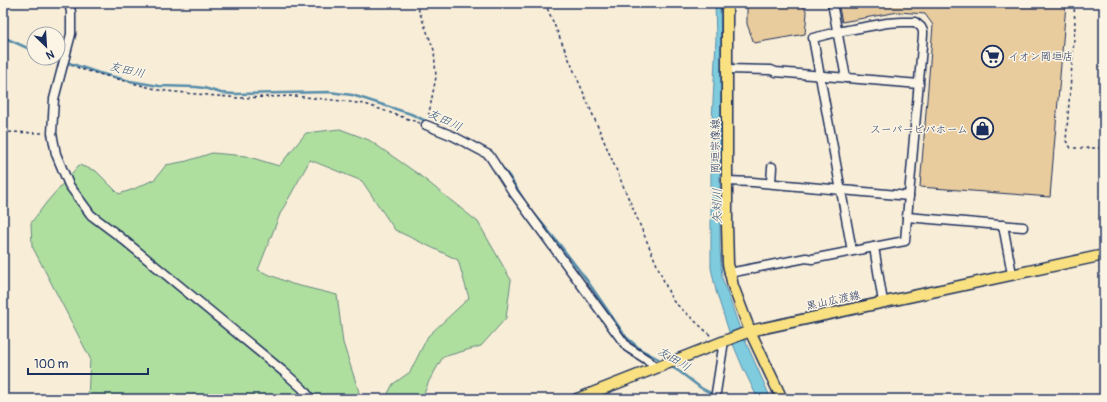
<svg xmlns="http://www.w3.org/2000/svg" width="1107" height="402" viewBox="0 0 1107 402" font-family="Pangolin,'Klee One',sans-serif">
<rect width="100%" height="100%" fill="#f8edd7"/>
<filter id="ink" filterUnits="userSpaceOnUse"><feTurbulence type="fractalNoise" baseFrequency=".025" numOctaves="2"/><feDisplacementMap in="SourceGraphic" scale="8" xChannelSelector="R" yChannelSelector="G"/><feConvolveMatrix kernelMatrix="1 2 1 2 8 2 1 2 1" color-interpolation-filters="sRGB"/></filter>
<g filter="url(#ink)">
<!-- green -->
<path fill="#afdf9f" stroke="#65877e" d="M340,129L369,140L418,174L478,222L511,280L506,318L481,346L443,357L429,381L422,399H385L393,384L410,372L428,336L469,298L458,260L395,230L362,181L310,160L280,214L258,270L292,284L337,295L343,343L359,392L357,399H88L90,358L44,269L32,246L31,223L46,203L79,165L96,171L119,194L134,189L155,179L166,165L187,161L212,153L246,156L279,166L306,133Z"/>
<!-- water -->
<path fill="#7fccde" stroke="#578dab" d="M715,3H720L721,54L720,176V250L722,278L740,329L771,399H758L743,368L733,344L716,291L711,268V144L716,38Z"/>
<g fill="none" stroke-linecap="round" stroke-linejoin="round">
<!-- stream -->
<g stroke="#578dab" stroke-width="2.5">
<path d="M3,37L34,51"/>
<path d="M54,58L99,73L130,81L159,86L196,87L204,88L221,93L234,94L329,92L352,95L368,100L411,114L428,122"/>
<path d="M496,160L509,176L524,200"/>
<path d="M532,211L560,245L586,279L626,337L640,349L664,362"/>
<path d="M670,366L680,372L701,388L722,399"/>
</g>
</g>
<!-- building -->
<g fill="#e9cc9d" stroke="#1b2f5e">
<path d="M754,3H802L807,13L805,34L754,43L747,24V4Z"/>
<path d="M838,3H1054L1066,4L1050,197L920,187L933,25L925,14L898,12L842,22Z"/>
</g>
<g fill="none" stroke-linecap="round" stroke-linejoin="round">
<defs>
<g id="minor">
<path d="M69,3L71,12V34L54,99L52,133L56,154L69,185L91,215L119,236L284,372L302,388L311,399"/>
<path d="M832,3L846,78"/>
<path d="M727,69L771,70L776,72L919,84"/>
<path d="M426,125L453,136L489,155L513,192L627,347L649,361L656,368"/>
<path d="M727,181L753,182L909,196"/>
<path d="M771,183L772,167"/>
<path d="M907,217L1023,227"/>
<path d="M1003,225L1012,274"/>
<path d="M874,247L883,302"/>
<path d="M729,273L806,258L812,259L905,241L923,35V31L921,27L915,22H902L887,23L837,32L813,38L852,251"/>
<path d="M715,399L724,341"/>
</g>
<g id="major">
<path d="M727,3V224L728,264L733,286L750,331L782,399"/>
<path d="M577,399L750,331L1104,255"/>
</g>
</defs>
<!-- minor casing -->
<use href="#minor" stroke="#1b2f5e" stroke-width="11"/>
<!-- major casing -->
<use href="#major" stroke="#1b2f5e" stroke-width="13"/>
<!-- path -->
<g stroke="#1b2f5e" stroke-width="1.5" stroke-dasharray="3 3" stroke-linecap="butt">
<path d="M416,3L434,50L436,77L428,118"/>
<path d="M545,3L672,300L709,334L711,337"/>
<path d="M1074,3L1075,26L1066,141L1071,148H1104"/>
<path d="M71,65L84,70L159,90L175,92L239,98L295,96L342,101L365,104L420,123"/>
<path d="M3,132L44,133"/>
</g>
<!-- minor -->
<use href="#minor" stroke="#fcf5e5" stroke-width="8"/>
<!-- major -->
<use href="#major" stroke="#f9e181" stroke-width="10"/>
</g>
</g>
<!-- icons -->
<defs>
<symbol id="supermarket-ring" viewBox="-11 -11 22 22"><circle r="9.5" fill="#fcf5e5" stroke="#1b2f5e" stroke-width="1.5"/><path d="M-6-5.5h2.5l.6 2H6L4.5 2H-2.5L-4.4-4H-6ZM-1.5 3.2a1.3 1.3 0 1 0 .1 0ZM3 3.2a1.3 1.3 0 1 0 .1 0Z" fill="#1b2f5e"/></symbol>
<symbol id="shop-ring" viewBox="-11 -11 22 22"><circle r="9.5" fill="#fcf5e5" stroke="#1b2f5e" stroke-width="1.5"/><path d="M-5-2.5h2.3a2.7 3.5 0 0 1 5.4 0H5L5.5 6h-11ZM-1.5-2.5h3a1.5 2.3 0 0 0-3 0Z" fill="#1b2f5e"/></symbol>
</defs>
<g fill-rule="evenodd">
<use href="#supermarket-ring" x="980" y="44" width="25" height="25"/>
<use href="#shop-ring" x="970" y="116" width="25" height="25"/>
</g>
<g text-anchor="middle" stroke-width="3" stroke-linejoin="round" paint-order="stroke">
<!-- poi labels -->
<g font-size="11" fill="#1b2f5e" stroke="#fcf5e5" text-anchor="start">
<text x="1008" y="60">イオン岡垣店</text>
<text x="968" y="133" text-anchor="end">スーパービバホーム</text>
</g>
<!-- street labels -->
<g font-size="11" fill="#1b2f5e" stroke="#fcf5e5">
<text transform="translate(715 146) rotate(-90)" y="4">岡垣宗像線</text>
<text transform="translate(833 300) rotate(-12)" y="4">黒山広渡線</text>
</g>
<!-- water labels -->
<g font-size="12" font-style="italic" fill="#34567e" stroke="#fcf5e5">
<text transform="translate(127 70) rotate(13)" y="4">友田川</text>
<text transform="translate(445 120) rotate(25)" y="4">友田川</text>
<text transform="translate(717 206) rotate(-90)" y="4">矢矧川</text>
<text transform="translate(674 359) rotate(31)" y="4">友田川</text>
</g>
</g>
<!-- margin -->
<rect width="1107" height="402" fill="none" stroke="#fcf5e5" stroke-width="16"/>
<rect x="8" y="8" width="1091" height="386" fill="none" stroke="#1b2f5e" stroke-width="1.5" filter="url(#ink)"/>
<!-- north arrow -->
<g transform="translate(46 46) rotate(155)"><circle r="19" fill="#fcf5e5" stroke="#a2a6af"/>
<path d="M0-3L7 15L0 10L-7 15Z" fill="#1b2f5e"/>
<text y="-6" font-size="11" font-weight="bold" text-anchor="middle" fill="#1b2f5e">N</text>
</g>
<!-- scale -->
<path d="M28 368v6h120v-6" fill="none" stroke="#1b2f5e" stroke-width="2"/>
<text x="34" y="368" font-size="12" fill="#1b2f5e" stroke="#fcf5e5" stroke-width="3" paint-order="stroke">100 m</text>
</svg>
